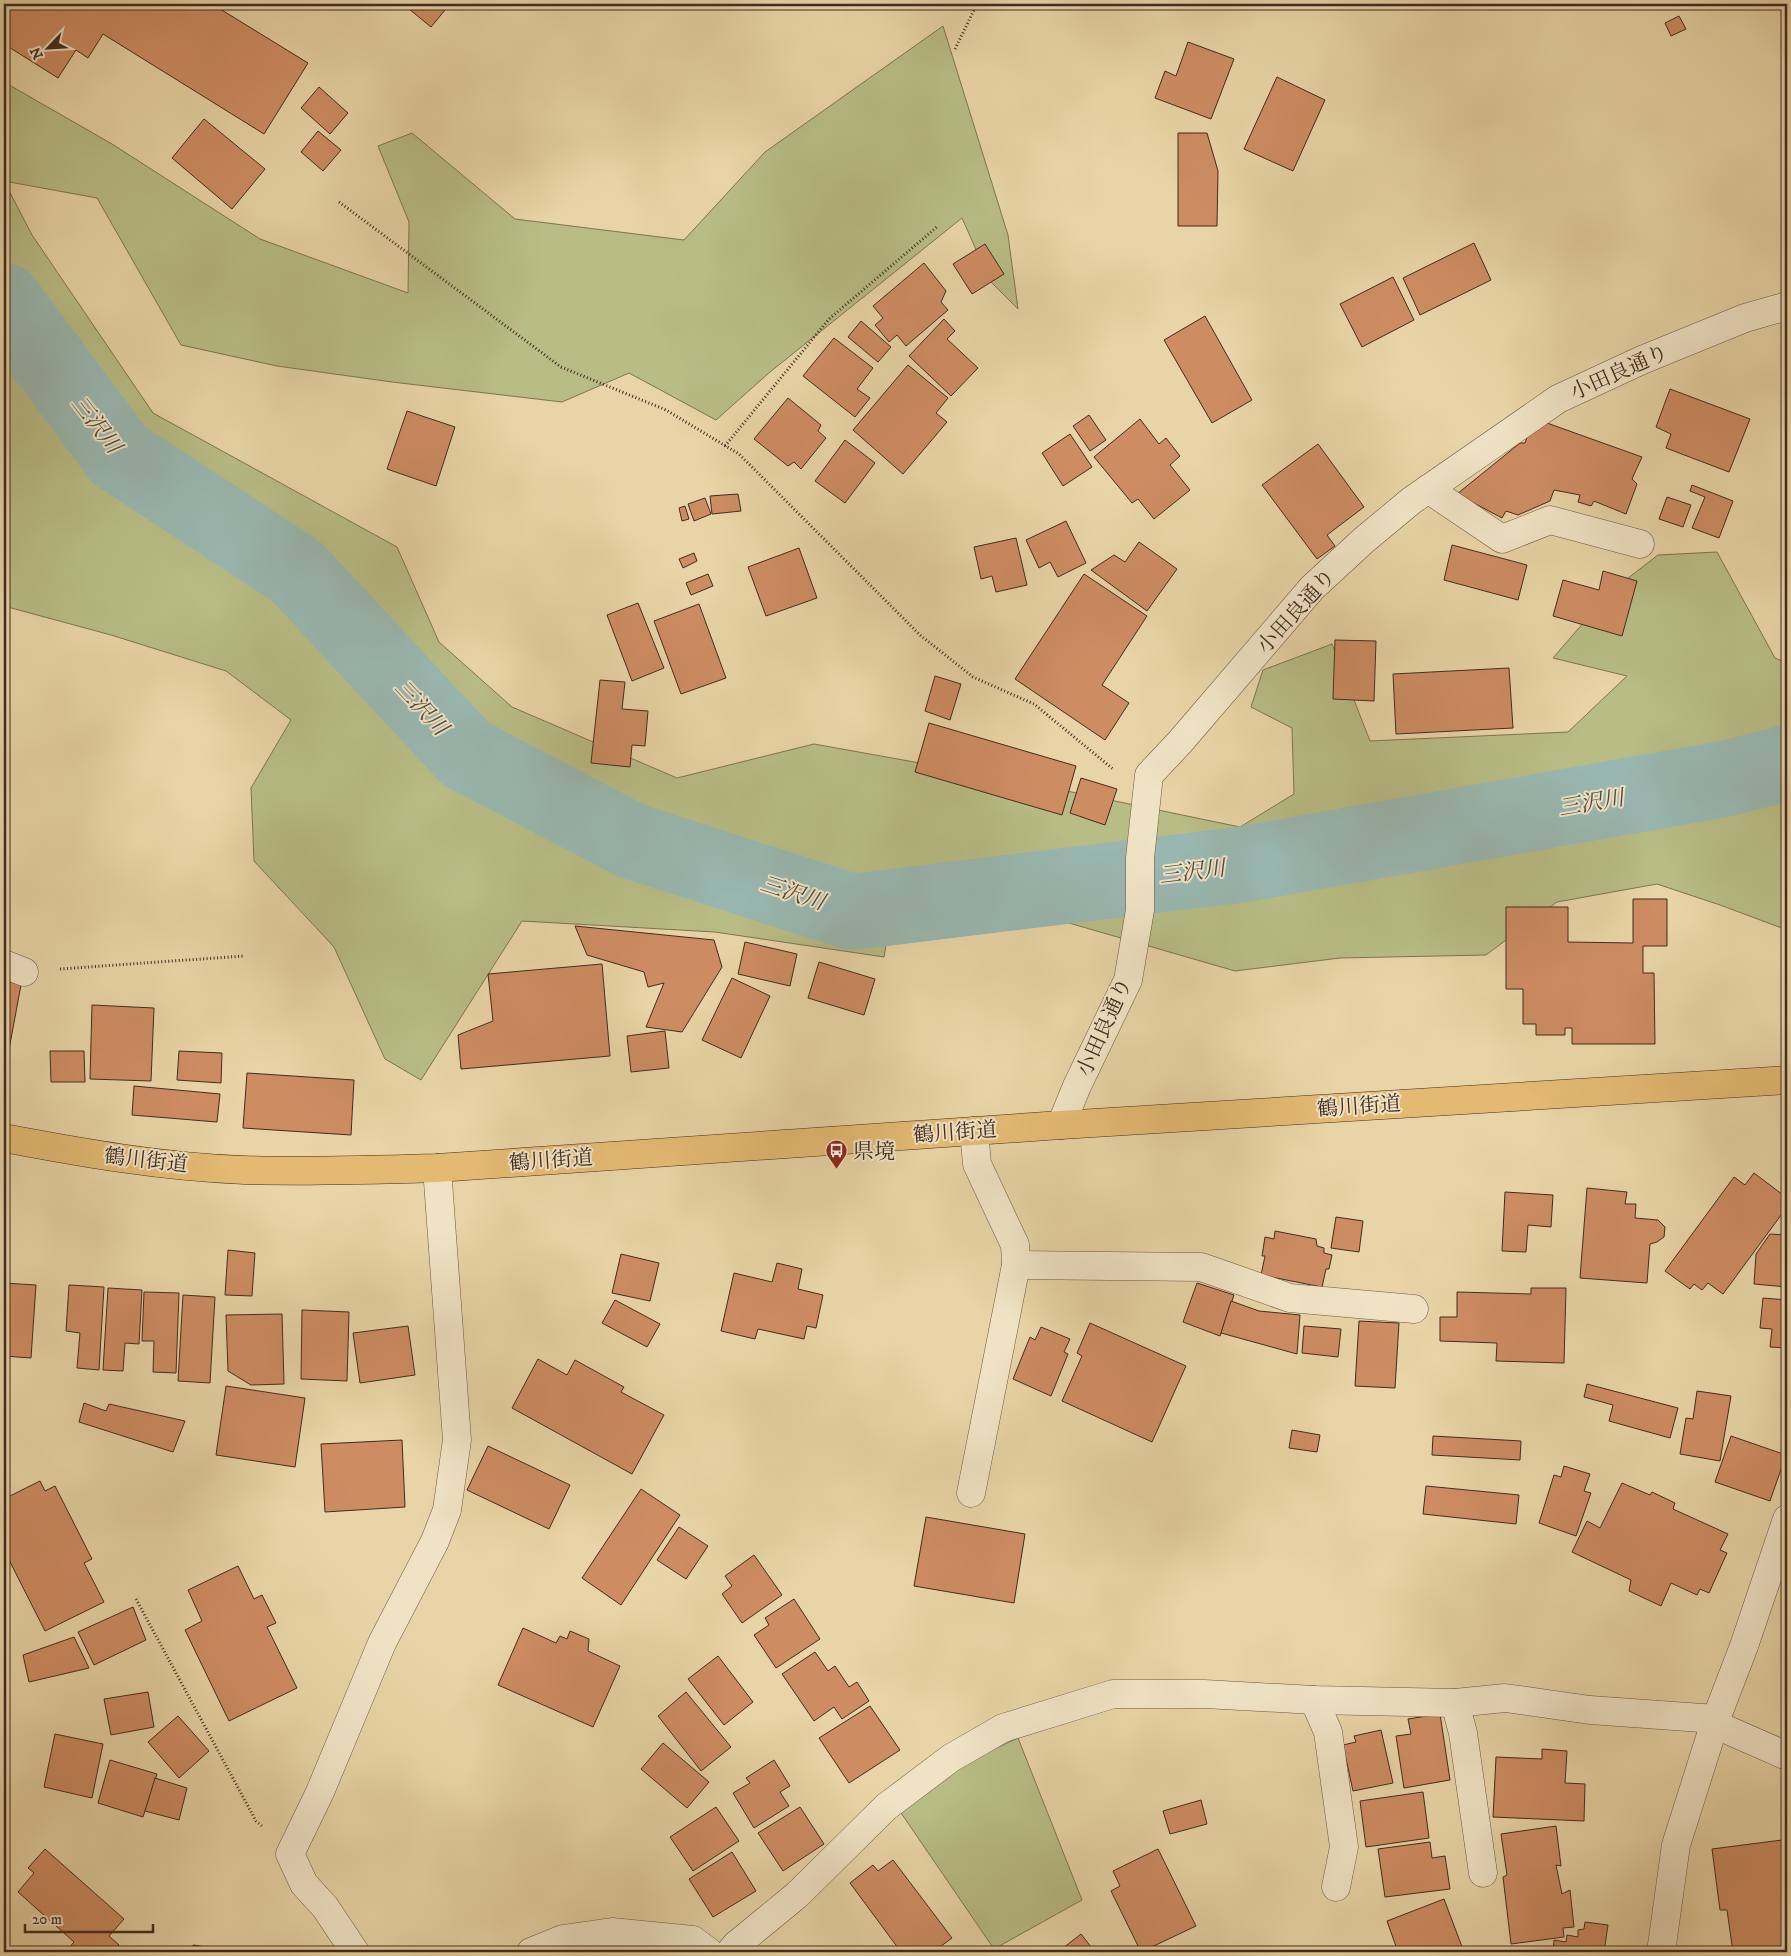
<svg xmlns="http://www.w3.org/2000/svg" width="1791" height="1956" viewBox="0 0 1791 1956" font-family="'IM FELL DW Pica','Noto Serif JP',serif">
<rect width="100%" height="100%" fill="#e8d4a6"/>
<filter id="stains"><feTurbulence type="fractalNoise" baseFrequency=".004" numOctaves="4"/><feColorMatrix values="0 0 0 0 .2 0 0 0 0 .09 0 0 0 0 .02 0 0 0 .5 -.17"/></filter>
<radialGradient id="worn" r=".72"><stop offset=".6" stop-color="#630" stop-opacity="0"/><stop offset="1" stop-color="#630" stop-opacity=".3"/></radialGradient>
<!-- green -->
<g fill="#b8bc85" stroke="#7d7452">
<path d="M943,26L1008,235L1018,309L990,281L962,218L770,372L716,420L629,373L562,402L392,382L277,366L181,345L97,198L4,181L32,235L153,413L397,547L439,642L512,707L677,778L814,744L1009,779L1240,827L1294,794L1292,728L1251,707L1263,670L1332,644L1370,741L1568,732L1627,676L1553,658L1610,592L1658,555L1717,552L1775,658L1787,663V930L1720,905L1657,884L1557,902L1486,955L1340,958L1235,971L1062,921L898,876L884,957L715,932L522,921L421,1080L385,1059L334,947L254,861L251,788L291,720L226,671L111,635L4,606V82L112,144L260,239L408,293L409,222L378,146L412,133L515,219L684,240L765,152Z"/>
<path d="M1018,1738L1082,1900L994,1949L897,1807L956,1767Z"/>
</g>
<g fill="none" stroke-linecap="round" stroke-linejoin="round">
<!-- river -->
<path stroke="#99b7b0" stroke-width="76" d="M4,301L119,455L296,571L466,754L632,841L852,912L1238,865L1724,779L1787,763"/>
</g>
<!-- building -->
<g fill="#ce8c63" stroke="#422b1f">
<path d="M4,4H212L308,63L264,134L103,34L88,58L76,50L58,78L4,44Z"/>
<path d="M403,4H450L431,27Z"/>
<path d="M1679,16L1686,29L1671,36L1665,23Z"/>
<path d="M1188,42L1234,59L1211,119L1155,98L1165,71L1176,76Z"/>
<path d="M1277,77L1325,100L1293,171L1244,149Z"/>
<path d="M319,87L348,113L330,134L301,108Z"/>
<path d="M204,119L265,169L232,209L172,158Z"/>
<path d="M318,131L341,150L323,171L301,152Z"/>
<path d="M1178,133H1207L1218,171L1217,226H1178Z"/>
<path d="M1474,243L1491,280L1420,315L1403,278Z"/>
<path d="M985,244L1004,274L972,294L953,264Z"/>
<path d="M924,263L946,291L941,302L948,310L906,346L897,335L889,342L875,325L883,318L873,306Z"/>
<path d="M1393,277L1414,320L1362,347L1340,304Z"/>
<path d="M1205,316L1252,400L1212,423L1164,340Z"/>
<path d="M944,319L955,331L947,339L978,368L951,396L909,356Z"/>
<path d="M861,321L891,347L878,362L848,337Z"/>
<path d="M834,338L873,368L857,389L870,398L855,417L803,376Z"/>
<path d="M908,365L948,398L936,413L947,422L903,474L853,430Z"/>
<path d="M1670,389L1750,419L1729,472L1666,448L1671,434L1656,427Z"/>
<path d="M788,398L821,425L818,431L826,438L801,469L794,462L788,466L754,439Z"/>
<path d="M407,411L455,427L436,486L387,469Z"/>
<path d="M1089,415L1106,440L1090,451L1073,426Z"/>
<path d="M1140,419L1159,444L1166,438L1180,456L1170,465L1190,490L1154,519L1138,499L1132,503L1094,457Z"/>
<path d="M1547,423L1642,457L1632,479L1637,484L1626,514L1594,501L1591,506L1578,502L1580,495L1554,490L1550,501L1518,515L1506,511L1502,518L1457,494L1520,443H1525L1527,437Z"/>
<path d="M1070,434L1092,467L1063,486L1042,453Z"/>
<path d="M845,440L875,463L845,503L815,481Z"/>
<path d="M1318,444L1364,507L1327,535L1335,546L1317,559L1262,485Z"/>
<path d="M1692,485L1733,501L1719,538L1692,528L1705,497L1690,491Z"/>
<path d="M738,494L741,511L712,514L710,496Z"/>
<path d="M1667,497L1691,505L1683,527L1659,519Z"/>
<path d="M705,498L711,514L694,521L688,504Z"/>
<path d="M685,506L689,519L682,521L679,508Z"/>
<path d="M1066,521L1086,563L1058,577L1050,562L1039,568L1026,540Z"/>
<path d="M1016,538L1027,585L996,592L992,576L981,579L974,547Z"/>
<path d="M1139,542L1177,569L1147,611L1091,570L1114,555L1125,562Z"/>
<path d="M1452,545L1527,565L1518,600L1444,580Z"/>
<path d="M799,548L817,598L766,616L748,567Z"/>
<path d="M694,553L697,561L683,568L679,559Z"/>
<path d="M1603,571L1637,581L1622,636L1553,616L1563,580L1599,590Z"/>
<path d="M708,574L713,586L691,595L686,583Z"/>
<path d="M1084,574L1147,616L1102,685L1129,703L1105,740L1015,679Z"/>
<path d="M638,603L664,668L632,681L607,615Z"/>
<path d="M699,604L726,678L681,694L654,621Z"/>
<path d="M1335,640L1376,641L1374,701L1333,699Z"/>
<path d="M1509,668L1513,728L1396,734L1393,674Z"/>
<path d="M935,676L961,684L950,720L925,711Z"/>
<path d="M600,680L625,682L622,709L648,711L645,746L632,745L630,767L591,763Z"/>
<path d="M929,723L1076,766L1062,815L915,772Z"/>
<path d="M1081,778L1117,789L1105,825L1070,813Z"/>
<path d="M1633,899H1667V946H1643V973H1654L1655,1044H1572V1028H1565V1035H1536V1024H1523V989H1506V907H1568V942L1633,943Z"/>
<path d="M575,926L714,940L722,967L682,1032L646,1027L664,983L648,987L644,972L587,955Z"/>
<path d="M745,942L797,954L790,986L738,974Z"/>
<path d="M819,962L875,979L864,1015L808,998Z"/>
<path d="M602,964L610,1056L461,1069L458,1035L493,1021L488,974Z"/>
<path d="M732,978L770,996L741,1058L702,1040Z"/>
<path d="M4,980L21,985L8,1055L4,1053Z"/>
<path d="M92,1005L154,1008L151,1081L90,1079Z"/>
<path d="M665,1031L669,1068L631,1072L627,1036Z"/>
<path d="M50,1051H84L85,1082H51Z"/>
<path d="M179,1051L222,1053L221,1083L177,1080Z"/>
<path d="M247,1073L354,1080L351,1135L243,1128Z"/>
<path d="M134,1086L220,1094L217,1122L132,1115Z"/>
<path d="M1754,1173L1787,1198V1207L1723,1294L1708,1283L1702,1290L1694,1284L1690,1289L1665,1271L1734,1177L1745,1185Z"/>
<path d="M1587,1188L1627,1192L1625,1204H1636L1635,1218L1658,1220L1665,1227L1664,1237L1657,1242L1650,1244L1647,1283L1580,1278Z"/>
<path d="M1505,1192L1553,1195L1551,1227L1528,1225L1526,1252L1502,1251Z"/>
<path d="M1336,1217L1363,1221L1359,1252L1331,1248Z"/>
<path d="M1275,1231L1316,1239L1317,1246L1324,1248V1253L1332,1255L1329,1269H1326L1322,1287L1261,1275L1265,1256H1262L1265,1237L1274,1239Z"/>
<path d="M1770,1234L1786,1235L1787,1287L1754,1284L1756,1254Z"/>
<path d="M228,1250L255,1253L252,1296L225,1295Z"/>
<path d="M621,1254L659,1263L650,1301L612,1293Z"/>
<path d="M777,1263L802,1269L798,1289L823,1295L816,1328L807,1326L804,1339L758,1329L755,1339L721,1331L734,1273L772,1282Z"/>
<path d="M4,1283L36,1285L31,1358L4,1356Z"/>
<path d="M1197,1283L1234,1295L1220,1336L1183,1322Z"/>
<path d="M69,1285L104,1287L99,1370L77,1368L80,1333L66,1331Z"/>
<path d="M108,1288L142,1290L139,1344L125,1343L123,1371L103,1370Z"/>
<path d="M1531,1288H1566L1564,1363L1496,1361L1497,1343L1440,1341V1317H1457V1292L1531,1294Z"/>
<path d="M144,1292L179,1293L176,1373L153,1372L154,1341H142Z"/>
<path d="M183,1295L215,1297L210,1383L178,1381Z"/>
<path d="M1763,1298L1787,1300V1348L1770,1347L1772,1329L1760,1328Z"/>
<path d="M615,1300L660,1324L647,1347L602,1323Z"/>
<path d="M1231,1301L1259,1311L1300,1315L1297,1354L1221,1333Z"/>
<path d="M302,1310L349,1312L347,1381L301,1379Z"/>
<path d="M282,1314L284,1384L251,1385L228,1371L226,1315Z"/>
<path d="M1359,1321L1399,1323L1395,1388L1355,1386Z"/>
<path d="M1090,1323L1186,1366L1152,1442L1062,1401L1082,1356L1077,1353Z"/>
<path d="M408,1326L415,1375L360,1383L353,1333Z"/>
<path d="M1304,1326L1341,1329L1338,1357L1302,1353Z"/>
<path d="M1041,1327L1070,1339L1064,1352L1068,1354L1051,1396L1013,1379L1030,1337L1035,1340Z"/>
<path d="M538,1359L567,1375L575,1360L624,1387L621,1392L664,1415L632,1474L512,1408Z"/>
<path d="M1587,1384L1678,1408L1670,1438L1609,1421L1613,1405L1584,1397Z"/>
<path d="M226,1386L305,1398L295,1467L216,1455Z"/>
<path d="M1697,1391L1731,1396L1720,1461L1680,1454L1686,1418L1693,1419Z"/>
<path d="M84,1403L106,1411L109,1404L185,1421L173,1452L79,1422Z"/>
<path d="M1292,1430L1320,1435L1317,1452L1289,1448Z"/>
<path d="M1433,1436L1521,1441L1520,1460L1432,1455Z"/>
<path d="M1731,1436L1786,1455L1770,1501L1715,1482Z"/>
<path d="M402,1440L405,1507L325,1512L321,1444Z"/>
<path d="M488,1446L570,1485L549,1529L467,1490Z"/>
<path d="M1564,1466L1590,1474L1584,1491L1591,1493L1576,1536L1539,1523L1554,1475L1561,1477Z"/>
<path d="M40,1481L45,1491L55,1486L92,1559L84,1563L104,1602L45,1631L4,1550V1499Z"/>
<path d="M1622,1483L1650,1495L1652,1492L1675,1503L1673,1509L1728,1534L1720,1550L1727,1553L1709,1593L1700,1589L1697,1595L1671,1583L1661,1606L1629,1591L1631,1580L1572,1552L1587,1521L1600,1528Z"/>
<path d="M1426,1486L1519,1495L1516,1524L1423,1514Z"/>
<path d="M641,1489L680,1515L621,1605L582,1578Z"/>
<path d="M926,1517L1025,1534L1014,1603L914,1586Z"/>
<path d="M679,1527L708,1546L686,1579L657,1560Z"/>
<path d="M754,1555L782,1595L742,1623L722,1594L732,1586L725,1576Z"/>
<path d="M238,1566L254,1599L262,1595L276,1623L267,1627L297,1688L229,1721L185,1630L202,1621L188,1590Z"/>
<path d="M794,1599L820,1639L776,1668L754,1635L769,1625L765,1618Z"/>
<path d="M133,1607L146,1640L94,1665L78,1632Z"/>
<path d="M523,1628L556,1643L560,1636L567,1639L570,1631L589,1639L588,1651L620,1666L593,1727L498,1685Z"/>
<path d="M74,1637L89,1668L29,1682L23,1655Z"/>
<path d="M815,1652L828,1671L835,1666L849,1687L857,1682L869,1701L842,1719L834,1707L814,1721L782,1674Z"/>
<path d="M718,1656L753,1702L724,1725L688,1679Z"/>
<path d="M148,1692L154,1727L111,1735L104,1699Z"/>
<path d="M686,1692L731,1747L701,1771L658,1716Z"/>
<path d="M870,1706L900,1750L849,1783L819,1738Z"/>
<path d="M1440,1714L1450,1780L1404,1788L1396,1736L1411,1734L1408,1719Z"/>
<path d="M178,1716L209,1751L179,1778L148,1742Z"/>
<path d="M1381,1730L1393,1783L1353,1791L1343,1745L1356,1742L1354,1736Z"/>
<path d="M55,1734L103,1744L92,1798L44,1787Z"/>
<path d="M663,1743L709,1782L687,1808L641,1769Z"/>
<path d="M1542,1749L1567,1751L1565,1783L1585,1784L1584,1821L1493,1817L1496,1757L1542,1759Z"/>
<path d="M110,1760L157,1774L143,1817L98,1803Z"/>
<path d="M774,1760L790,1786L780,1792L789,1806L754,1828L733,1793L750,1783L746,1778Z"/>
<path d="M155,1778L187,1788L179,1820L145,1811Z"/>
<path d="M1423,1792L1429,1838L1366,1847L1360,1801Z"/>
<path d="M1201,1800L1207,1824L1170,1834L1163,1811Z"/>
<path d="M716,1807L739,1841L693,1871L670,1837Z"/>
<path d="M800,1807L824,1844L783,1871L758,1833Z"/>
<path d="M1556,1826L1561,1866L1556,1865L1562,1894L1570,1890L1574,1927L1563,1928L1564,1937L1511,1944L1503,1877L1507,1875L1501,1834Z"/>
<path d="M1782,1840L1785,1866L1787,1865V1952H1733L1727,1910H1720L1712,1849Z"/>
<path d="M1430,1842L1432,1858L1445,1856L1450,1889L1385,1897L1378,1849Z"/>
<path d="M45,1849L124,1919L109,1936L119,1945L113,1952H65L74,1942L18,1892L34,1873L28,1868Z"/>
<path d="M1158,1849L1196,1926L1141,1952L1111,1891L1120,1886L1113,1871Z"/>
<path d="M732,1852L756,1891L713,1917L689,1879Z"/>
<path d="M893,1860L952,1938L933,1952H901L850,1883L873,1865L878,1871Z"/>
<path d="M1444,1899L1464,1952H1398L1387,1921Z"/>
<path d="M1585,1922L1608,1925L1604,1952H1553L1554,1940L1566,1942L1567,1935L1578,1937V1930L1584,1929Z"/>
<path d="M1081,1934L1095,1952H1058Z"/>
<path d="M193,1945L238,1952H192Z"/>
</g>
<g fill="none" stroke-linecap="round" stroke-linejoin="round">
<defs>
<g id="minor">
<path d="M1428,489L1502,539L1550,520L1640,544"/>
<path d="M4,964L24,972"/>
<path d="M1061,1125L1077,1086L1128,980L1140,910V858L1149,775L1180,742L1312,588L1364,540L1411,501L1558,399L1642,360L1745,318L1787,306"/>
<path d="M1016,1265L1201,1267L1290,1298L1414,1309"/>
<path d="M971,1493L1016,1265L1015,1245L977,1164L974,1131"/>
<path d="M1314,1700L1328,1732L1344,1847L1336,1887"/>
<path d="M1455,1703L1463,1733L1483,1873"/>
<path d="M1716,1719L1744,1646L1787,1519"/>
<path d="M1714,1724L1787,1756"/>
<path d="M355,1952L325,1907L304,1884L290,1854L320,1792L382,1643L435,1541L447,1510L457,1440L437,1168"/>
<path d="M531,1952L563,1939L612,1932L693,1940L709,1952"/>
<path d="M730,1952L736,1945L797,1895L886,1807L951,1758L1003,1728L1113,1694H1204L1314,1700L1455,1703L1505,1698L1590,1710L1716,1719L1676,1845L1661,1952"/>
</g>
<path id="primary" d="M4,1138C83,1153 163,1167 244,1170C309,1172 373,1170 437,1168L1061,1125L1787,1080"/>
</defs>
<!-- minor casing -->
<use href="#minor" stroke="#6c5541" stroke-width="29"/>
<!-- primary casing -->
<use href="#primary" stroke="#422b1f" stroke-width="29"/>
<!-- path -->
<g stroke="#422b1f" stroke-width="3" stroke-dasharray="1 2.5" stroke-linecap="butt">
<path d="M955,49L977,4"/>
<path d="M339,202L561,367L666,410L739,454L920,635L973,677L1034,704L1113,769"/>
<path d="M725,446L829,319L938,226"/>
<path d="M60,969L244,956"/>
<path d="M136,1599L256,1821L263,1827"/>
</g>
<!-- minor -->
<use href="#minor" stroke="#f0e3c5" stroke-width="28"/>
<!-- primary -->
<use href="#primary" stroke="#e4ba73" stroke-width="28"/>
</g>
<!-- icons -->
<defs>
<symbol id="bus-pin" viewBox="-11 -11 22 30"><path d="M0 17L-7.5 6A9.5 9.5 0 1 1 7.5 6Z" fill="#8f2418" stroke="#f0e3c5"/><path d="M-5-6H5V4H4V6H2V4H-2V6H-4V4H-5ZM-3.5-4V0h7V-4ZM-3.5 1.2v1.5H-2V1.2ZM2 1.2v1.5H3.5V1.2Z" fill="#fff"/></symbol>
</defs>
<g fill-rule="evenodd">
<use href="#bus-pin" x="824" y="1138" width="25" height="34"/>
</g>
<g text-anchor="middle" stroke-width="4" stroke-linejoin="round" paint-order="stroke">
<!-- street labels -->
<g font-size="21" fill="#422b1f" stroke="#f0e3c5">
<text transform="translate(1619 372) rotate(-24)" y="7">小田良通り</text>
<text transform="translate(1296 611) rotate(-48)" y="7">小田良通り</text>
<text transform="translate(1104 1027) rotate(-66)" y="7">小田良通り</text>
<text transform="translate(1359 1106) rotate(-4)" y="7">鶴川街道</text>
<text transform="translate(955 1132) rotate(-4)" y="7">鶴川街道</text>
<text transform="translate(146 1160) rotate(6)" y="7">鶴川街道</text>
<text transform="translate(551 1160) rotate(-4)" y="7">鶴川街道</text>
</g>
<!-- poi labels -->
<g font-size="21" fill="#422b1f" stroke="#f0e3c5" text-anchor="start">
<text x="853" y="1158">県境</text>
</g>
<!-- water labels -->
<g font-size="22" font-style="italic" fill="#53473c" stroke="#f0e3c5">
<text transform="translate(97 424) rotate(52)" y="8">三沢川</text>
<text transform="translate(422 707) rotate(47)" y="8">三沢川</text>
<text transform="translate(1591 802) rotate(-10)" y="8">三沢川</text>
<text transform="translate(1192 871) rotate(-7)" y="8">三沢川</text>
<text transform="translate(793 892) rotate(18)" y="8">三沢川</text>
</g>
</g>
<!-- margin -->
<rect width="1791" height="1956" fill="none" stroke="#e8d4a6" stroke-width="20"/>
<rect x="5" y="5" width="1781" height="1946" fill="none" stroke="#422b1f" stroke-width="2.5"/>
<rect x="10" y="10" width="1771" height="1936" fill="none" stroke="#422b1f"/>
<!-- north arrow -->
<g transform="translate(48 48) rotate(245)" stroke="#f0e3c5" stroke-width="4" paint-order="stroke">
<path d="M0-4L9 19L0 12L-9 19Z" fill="#422b1f"/>
<text y="-8" font-size="14" font-weight="bold" text-anchor="middle" fill="#422b1f">N</text>
</g>
<!-- scale -->
<path d="M25 1924v8h128v-8" fill="none" stroke="#422b1f" stroke-width="2.5"/>
<text x="32" y="1924" font-size="15" fill="#422b1f" stroke="#f0e3c5" stroke-width="4" paint-order="stroke">20 m</text>
<rect width="100%" height="100%" filter="url(#stains)"/>
<rect width="100%" height="100%" fill="url(#worn)"/>
</svg>
